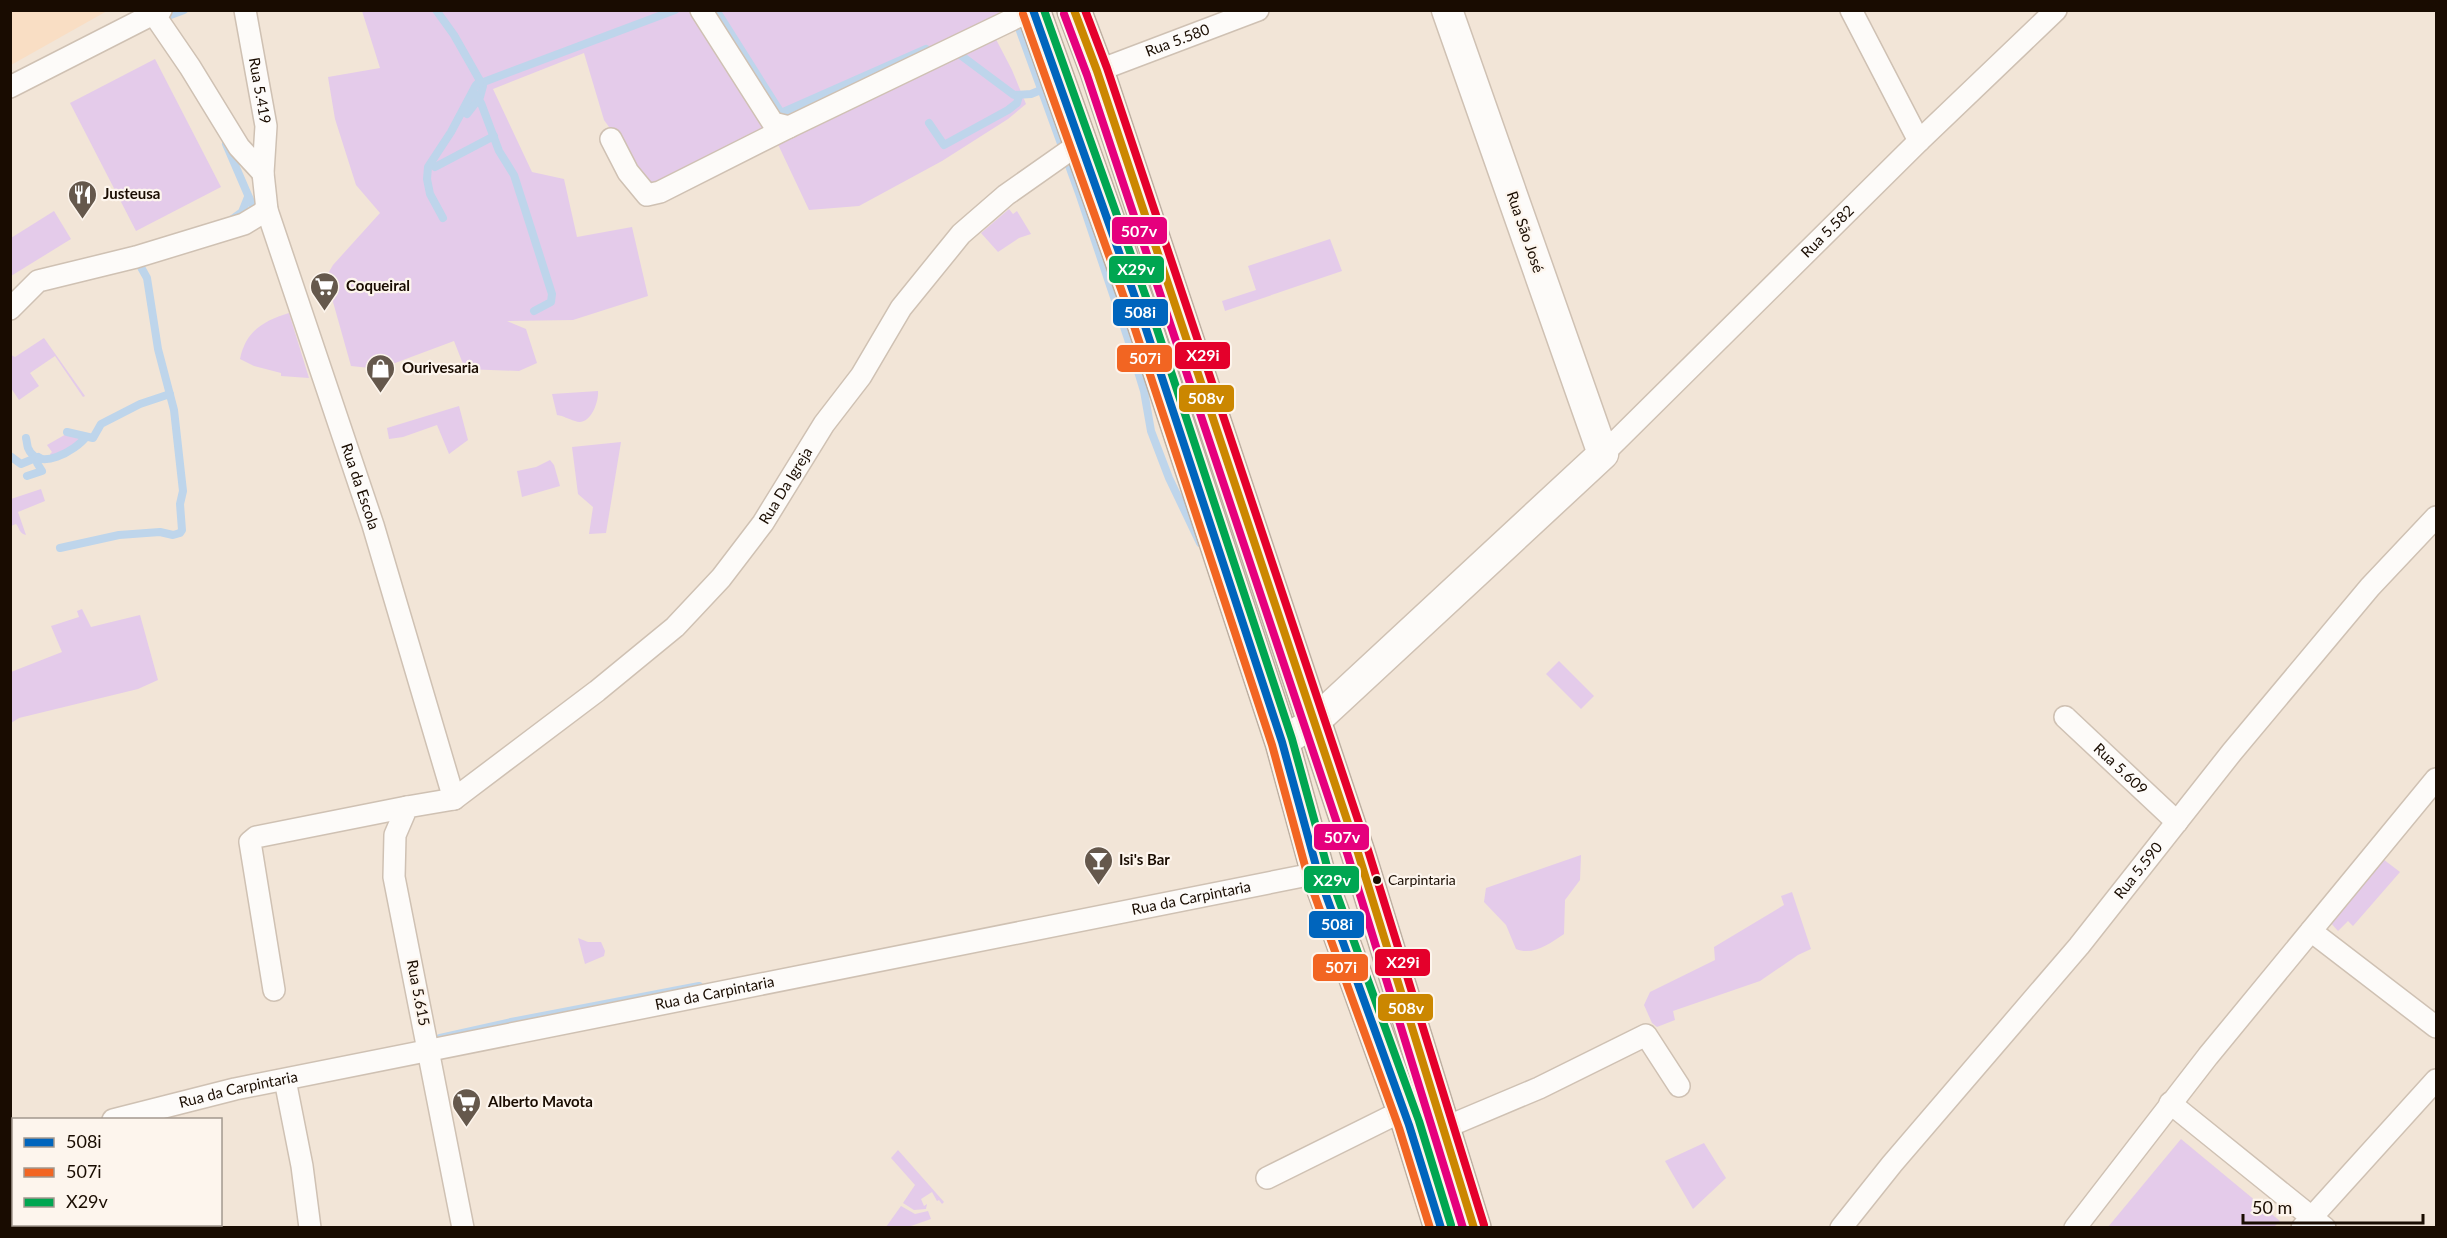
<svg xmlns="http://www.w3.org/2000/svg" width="2447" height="1238" viewBox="0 0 2447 1238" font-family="Lato,sans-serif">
<rect width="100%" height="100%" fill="#f2e5d7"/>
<!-- built -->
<path fill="#f9dec4" d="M11,10H107V11L11,65Z"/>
<!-- green -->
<g fill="#e4cbea">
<path d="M362,11H998L1000,14L988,20L987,22L1012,70L1026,104L1008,119L942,161L859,206L809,210L774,136L652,187L604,120L584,53L493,89L532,172L564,179L577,237L632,227L648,296L573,320L507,321L526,329L537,363L519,371L465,369L454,341L379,369L351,366L326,277L333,265L380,213L356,185L335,119L328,77L380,68Z"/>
<path d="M155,59L221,187L136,231L70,103Z"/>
<path d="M1009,209L1013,214L1017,211L1031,234L1019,238L998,252L981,233Z"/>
<path d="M54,211L71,239L11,276V238Z"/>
<path d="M1330,239L1342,271L1225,311L1222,301L1256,290L1248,266Z"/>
<path d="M289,313L309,378L281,376V373L254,366L240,359C246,331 263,321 289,313Z"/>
<path d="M44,338L85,396L83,397L55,356L30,373L39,386L19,400L11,388V355L15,357Z"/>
<path d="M598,391C599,402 590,427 575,421C568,419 564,416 557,415L552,394Z"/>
<path d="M459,406L468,440L449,454L437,425L403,437L389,439L387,428Z"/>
<path d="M68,433L84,438L71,449L51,459L50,454L52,452L47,445Z"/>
<path d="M621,442L606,533L589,534L593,507L578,494L572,447Z"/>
<path d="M550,460L554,465L560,486L522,497L517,471L536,467Z"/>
<path d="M41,489L45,501L18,512L26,535C19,533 20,529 16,524L11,526V499Z"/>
<path d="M82,609L91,627L140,615L158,680L138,689L19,718L11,723V672L62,652L51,626L79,617L77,611Z"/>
<path d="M1559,661L1594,696L1581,709L1546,674Z"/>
<path d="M1581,855L1580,880L1565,900L1564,934C1549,944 1533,956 1516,949L1506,925L1484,902L1486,888Z"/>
<path d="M2379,856L2400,872L2353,926L2348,921L2338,931L2330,922Z"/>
<path d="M1792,892L1811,949L1798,955L1760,981L1673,1011L1675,1020L1657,1027L1652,1023L1644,1005L1650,992L1715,960L1714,947L1784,905L1781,896Z"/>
<path d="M578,938L588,942H601L605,951L604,956L585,964Z"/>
<path d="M2181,1139L2280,1221L2274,1227H2108Z"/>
<path d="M1704,1143L1726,1178L1693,1209L1665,1161Z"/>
<path d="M898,1150L944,1202L942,1204L939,1200L937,1201L932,1192L921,1199L924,1206L927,1204L926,1209L914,1210L903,1203L915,1185L891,1158Z"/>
<path d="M901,1206L915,1214L928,1211L931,1219L908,1227H886Z"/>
</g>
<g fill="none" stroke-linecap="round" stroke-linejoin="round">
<!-- stream -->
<g stroke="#bed5eb" stroke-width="8">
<path d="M436,10L454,35L483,86L480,97L467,114"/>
<path d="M716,10L781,113L926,49"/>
<path d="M160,19L184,10"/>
<path d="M1016,20L1080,196L1128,339L1144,391L1151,431L1169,478L1200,543"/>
<path d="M955,51L1014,95L1031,94L1041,90"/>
<path d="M481,83L675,10"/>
<path d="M474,93L481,103L499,151L514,175L552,294L551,302L534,311"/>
<path d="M929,123L944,145L1008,110L1017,103L1019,96"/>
<path d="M226,144L257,216"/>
<path d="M435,167L494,136"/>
<path d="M443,218L430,194L427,179L428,167L451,132L476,85L480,81"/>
<path d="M231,220L242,212L248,197"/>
<path d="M67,432L93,438L101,424L140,404L170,394"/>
<path d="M26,438C27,442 27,445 28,448C38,473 76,450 86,437"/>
<path d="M10,456L21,464L38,457"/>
<path d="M27,476L42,471L37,463L40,458"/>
<path d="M60,548L119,535L160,532L173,535L180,533L182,530L180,504L183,491L174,410L158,349L147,278L137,260"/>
<path d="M440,1038L511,1022L699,986"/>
</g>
<defs>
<g id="street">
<path d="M151,10L190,67L239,147L263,173"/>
<path id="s1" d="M245,10L266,126L263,173L267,210L373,525L454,799"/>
<path d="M701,10L773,123L789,127"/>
<path d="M1851,10L1919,141"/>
<path id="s2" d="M1097,71L1258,10"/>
<path d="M10,87L161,10"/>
<path d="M611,139L628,172L647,195L660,192L789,127L1032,10"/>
<path d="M10,309L38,281L136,257L244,224L267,210"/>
<path id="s3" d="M1603,454L1919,141L2056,10"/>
<path id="s4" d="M2065,717L2177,822"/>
<path d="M2311,931L2436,1027"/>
<path d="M274,990L250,842L256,837L407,807"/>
<path d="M285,1080L302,1166L310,1228"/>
<path d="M2170,1103L2325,1228"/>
<path id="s5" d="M113,1120L235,1089L1318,873"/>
<path d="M1444,1128L1539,1088L1646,1035L1679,1086"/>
<path d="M10,1142H14"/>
<path d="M1267,1178L1404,1110"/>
<path id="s6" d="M463,1228L394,877L395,835L407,807L454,799L597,691L675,627L721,578L763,523L824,424L861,376L901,308L961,234L1006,195L1080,143"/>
<path id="s7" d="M1841,1228L1892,1164L2079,946L2232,752L2370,587L2436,517"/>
<path d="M2075,1228L2208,1056L2436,779"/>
<path d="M2302,1228L2436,1080"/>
</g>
<path id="secondary" d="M1282,742L1313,723L1603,454L1447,10"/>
<g id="highway">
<path d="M1033,10L1142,317L1282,742L1318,873L1409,1125L1441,1228"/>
<path d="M1074,10L1097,71L1358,853L1474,1228"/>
</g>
</defs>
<!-- street casing -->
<use href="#street" stroke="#cfc1b3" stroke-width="24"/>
<!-- secondary casing -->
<use href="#secondary" stroke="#cfc1b3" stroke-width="33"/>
<!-- highway casing -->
<use href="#highway" stroke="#bdafa1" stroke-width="36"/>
<!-- street -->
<use href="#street" stroke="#fdfbf9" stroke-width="21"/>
<!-- secondary -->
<use href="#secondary" stroke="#fdfbf9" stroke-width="30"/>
<!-- highway -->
<use href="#highway" stroke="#efe7de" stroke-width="33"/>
<defs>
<path id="bus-1" d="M1033,10L1142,317L1282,742L1318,873L1409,1125L1441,1228"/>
<path id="bus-2" d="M1023,14L1132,320L1272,745L1308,877L1399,1128L1430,1228"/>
<path id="bus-3" d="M1044,10L1152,314L1292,739L1328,870L1419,1121L1451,1225"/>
<path id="bus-4" d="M1074,10L1097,71L1358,853L1474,1228"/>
<path id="bus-5" d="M1064,14L1087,75L1348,856L1463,1228"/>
<path id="bus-6" d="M1085,10L1107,68L1368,850L1484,1225"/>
</defs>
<!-- bus-1 casing -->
<use href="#bus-1" stroke="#fdf5ed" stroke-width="12"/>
<!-- bus-2 casing -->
<use href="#bus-2" stroke="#fdf5ed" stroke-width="12"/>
<!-- bus-3 casing -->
<use href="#bus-3" stroke="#fdf5ed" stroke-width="12"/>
<!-- bus-4 casing -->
<use href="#bus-4" stroke="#fdf5ed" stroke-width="12"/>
<!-- bus-5 casing -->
<use href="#bus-5" stroke="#fdf5ed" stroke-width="12"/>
<!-- bus-6 casing -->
<use href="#bus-6" stroke="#fdf5ed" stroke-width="12"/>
<!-- bus-1 -->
<use href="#bus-1" stroke="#0065bd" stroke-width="8"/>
<!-- bus-2 -->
<use href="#bus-2" stroke="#f26522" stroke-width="8"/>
<!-- bus-3 -->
<use href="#bus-3" stroke="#00a651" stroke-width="8"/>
<!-- bus-4 -->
<use href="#bus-4" stroke="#cb8700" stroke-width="8"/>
<!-- bus-5 -->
<use href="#bus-5" stroke="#e5007d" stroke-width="8"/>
<!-- bus-6 -->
<use href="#bus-6" stroke="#e4002b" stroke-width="8"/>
</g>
<!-- icons -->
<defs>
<symbol id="restaurant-pin" viewBox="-11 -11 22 30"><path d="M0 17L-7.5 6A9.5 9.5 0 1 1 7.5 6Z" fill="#65584c" stroke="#fdf5ed"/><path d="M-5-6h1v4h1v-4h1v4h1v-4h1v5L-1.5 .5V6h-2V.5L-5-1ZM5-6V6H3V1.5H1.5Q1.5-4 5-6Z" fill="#fff"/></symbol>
<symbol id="supermarket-pin" viewBox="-11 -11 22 30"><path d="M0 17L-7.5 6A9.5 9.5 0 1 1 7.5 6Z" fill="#65584c" stroke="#fdf5ed"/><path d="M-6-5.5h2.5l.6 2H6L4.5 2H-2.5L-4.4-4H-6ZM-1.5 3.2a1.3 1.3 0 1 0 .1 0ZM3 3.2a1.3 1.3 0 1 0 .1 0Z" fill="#fff"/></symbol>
<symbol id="shop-pin" viewBox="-11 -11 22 30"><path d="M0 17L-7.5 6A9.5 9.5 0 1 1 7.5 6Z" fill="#65584c" stroke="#fdf5ed"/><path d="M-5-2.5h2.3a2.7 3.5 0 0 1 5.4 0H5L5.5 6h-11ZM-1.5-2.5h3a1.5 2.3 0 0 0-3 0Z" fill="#fff"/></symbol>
<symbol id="bar-pin" viewBox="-11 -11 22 30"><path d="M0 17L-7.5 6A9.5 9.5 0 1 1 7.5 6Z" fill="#65584c" stroke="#fdf5ed"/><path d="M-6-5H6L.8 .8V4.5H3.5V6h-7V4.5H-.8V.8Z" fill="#fff"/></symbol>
</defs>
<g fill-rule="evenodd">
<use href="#restaurant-pin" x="66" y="178" width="33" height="45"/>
<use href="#supermarket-pin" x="308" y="270" width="33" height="45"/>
<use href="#shop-pin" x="364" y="352" width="33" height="45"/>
<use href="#bar-pin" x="1082" y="844" width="33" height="45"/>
<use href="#supermarket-pin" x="450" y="1086" width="33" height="45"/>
</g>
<!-- markers -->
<circle fill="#190c01" stroke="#fdf5ed" stroke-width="2" cx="1377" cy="880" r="5"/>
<g text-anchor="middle" stroke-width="4.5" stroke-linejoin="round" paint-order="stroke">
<!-- bus labels -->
<g font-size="14" fill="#190c01" stroke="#fdf5ed" text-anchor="start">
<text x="1388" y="885">Carpintaria</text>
</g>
<!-- street labels -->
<g font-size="15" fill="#190c01" stroke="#fdf5ed">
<text dy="5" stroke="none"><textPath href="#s2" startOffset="86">Rua 5.580</textPath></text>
<text dy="5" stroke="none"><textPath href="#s1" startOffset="82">Rua 5.419</textPath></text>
<text dy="5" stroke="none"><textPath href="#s3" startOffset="316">Rua 5.582</textPath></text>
<text transform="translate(1525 232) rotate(71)" y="5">Rua São José</text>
<text dy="5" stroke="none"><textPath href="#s1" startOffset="494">Rua da Escola</textPath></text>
<text dy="5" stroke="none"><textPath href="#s6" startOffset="938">Rua Da Igreja</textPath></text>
<text dy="5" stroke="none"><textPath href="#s4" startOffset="76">Rua 5.609</textPath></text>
<text dy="5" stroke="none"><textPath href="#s7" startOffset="465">Rua 5.590</textPath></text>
<text dy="5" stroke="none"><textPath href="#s5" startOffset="1101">Rua da Carpintaria</textPath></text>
<text transform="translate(418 993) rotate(79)" y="5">Rua 5.615</text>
<text dy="5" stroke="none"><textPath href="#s5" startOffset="615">Rua da Carpintaria</textPath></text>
<text dy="5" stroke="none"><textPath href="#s5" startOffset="129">Rua da Carpintaria</textPath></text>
</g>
<!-- poi labels -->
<g font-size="15" font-weight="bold" fill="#190c01" stroke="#fdf5ed" text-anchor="start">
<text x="103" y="199">Justeusa</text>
<text x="346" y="291">Coqueiral</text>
<text x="402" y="373">Ourivesaria</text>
<text x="1119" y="865">Isi's Bar</text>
<text x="488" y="1107">Alberto Mavota</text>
</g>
</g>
<g stroke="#fdf5ed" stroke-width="2">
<rect x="1111" y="216" width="57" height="29" rx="6" fill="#e5007d"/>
<rect x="1108" y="255" width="57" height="29" rx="6" fill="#00a651"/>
<rect x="1112" y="298" width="57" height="29" rx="6" fill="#0065bd"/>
<rect x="1174" y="341" width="57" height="29" rx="6" fill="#e4002b"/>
<rect x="1116" y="344" width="57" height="29" rx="6" fill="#f26522"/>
<rect x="1178" y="384" width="57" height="29" rx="6" fill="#cb8700"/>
<rect x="1313" y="823" width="57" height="28" rx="6" fill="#e5007d"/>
<rect x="1303" y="865" width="57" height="29" rx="6" fill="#00a651"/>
<rect x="1308" y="910" width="57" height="29" rx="6" fill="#0065bd"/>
<rect x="1374" y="948" width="57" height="29" rx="6" fill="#e4002b"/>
<rect x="1312" y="953" width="57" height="29" rx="6" fill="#f26522"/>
<rect x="1377" y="993" width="57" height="29" rx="6" fill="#cb8700"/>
</g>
<g font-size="16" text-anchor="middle" font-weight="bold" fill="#fff">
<text x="1139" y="237">507v</text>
<text x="1136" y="275">X29v</text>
<text x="1140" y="318">508i</text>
<text x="1203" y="361">X29i</text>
<text x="1145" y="364">507i</text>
<text x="1206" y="404">508v</text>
<text x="1342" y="843">507v</text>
<text x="1332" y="886">X29v</text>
<text x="1337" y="930">508i</text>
<text x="1403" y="968">X29i</text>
<text x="1341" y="973">507i</text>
<text x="1406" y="1014">508v</text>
</g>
<!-- border -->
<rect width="2447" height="1238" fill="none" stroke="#190c01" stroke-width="24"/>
<!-- legend -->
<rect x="12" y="1118" width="210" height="108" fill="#fdf5ed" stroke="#a2988f" stroke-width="1.5"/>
<rect x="24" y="1138" width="30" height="9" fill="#0065bd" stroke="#a2988f" stroke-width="1.5"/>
<text x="66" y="1148" font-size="18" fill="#190c01">508i</text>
<rect x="24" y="1168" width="30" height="9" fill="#f26522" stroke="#a2988f" stroke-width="1.5"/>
<text x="66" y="1178" font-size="18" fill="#190c01">507i</text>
<rect x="24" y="1198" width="30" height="9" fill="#00a651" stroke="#a2988f" stroke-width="1.5"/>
<text x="66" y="1208" font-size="18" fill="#190c01">X29v</text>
<!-- scale -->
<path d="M2243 1214v9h180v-9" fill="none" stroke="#190c01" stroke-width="3"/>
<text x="2252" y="1214" font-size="18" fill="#190c01" stroke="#fdf5ed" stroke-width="4.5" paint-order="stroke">50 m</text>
</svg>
